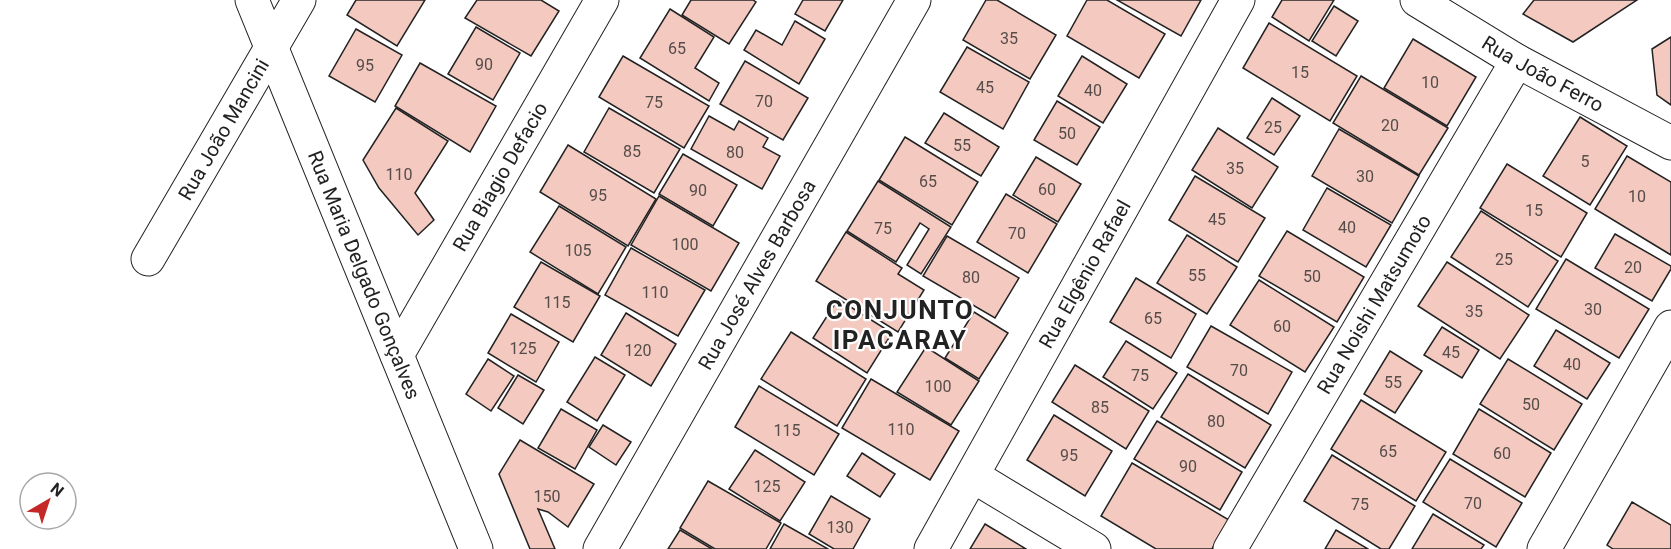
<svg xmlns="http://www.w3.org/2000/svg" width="1671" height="549" viewBox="0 0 1671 549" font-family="Roboto,sans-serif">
<rect width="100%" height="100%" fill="#fff"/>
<!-- building -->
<g fill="#f3c9c0" stroke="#222" stroke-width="1.5">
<path d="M356,0H425L397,46L347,15Z"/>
<path d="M477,0H541L559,11L531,56L465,18Z"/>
<path d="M691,0H753L756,2L729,44L682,15Z"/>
<path d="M803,0H843L825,31L795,14Z"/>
<path d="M986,0H997L1056,35L1030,79L963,40Z"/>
<path d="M1087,0H1107L1165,34L1139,78L1067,36Z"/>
<path d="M1117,0H1201L1181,36Z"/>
<path d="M1282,0H1334L1309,41L1272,17Z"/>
<path d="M1534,0H1637L1573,42L1523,14Z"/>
<path d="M1334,6L1358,21L1336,56L1312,41Z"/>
<path d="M670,9L714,37L695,68L719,83L709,101L640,58Z"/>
<path d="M795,21L825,39L799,84L744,50L756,30L782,45Z"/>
<path d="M1269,23L1357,76L1330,121L1243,68Z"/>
<path d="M476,27L520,53L493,100L448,74Z"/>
<path d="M356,29L402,55L375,102L329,76Z"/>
<path d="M1671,37V105L1657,95L1652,49Z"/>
<path d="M1413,39L1476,77L1447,126L1384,88Z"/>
<path d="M967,47L1029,82L1003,129L940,92Z"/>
<path d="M623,56L709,106L684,148L599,97Z"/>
<path d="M1082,56L1127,84L1103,123L1058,96Z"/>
<path d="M745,61L808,98L783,140L720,104Z"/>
<path d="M420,63L496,106L470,152L395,106Z"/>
<path d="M1361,76L1448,128L1419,175L1333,123Z"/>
<path d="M1272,98L1300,116L1274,155L1247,138Z"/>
<path d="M1057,101L1100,127L1077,165L1034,140Z"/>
<path d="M396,108L448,141L415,193L434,220L418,235L379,188L363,160Z"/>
<path d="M609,108L680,149L654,193L584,152Z"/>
<path d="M944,113L999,147L981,176L925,143Z"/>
<path d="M709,116L734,130L739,121L768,138L763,147L780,156L762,189L691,149Z"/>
<path d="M1580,117L1627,146L1590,205L1543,176Z"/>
<path d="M1218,128L1278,167L1252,208L1192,170Z"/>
<path d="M1339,129L1419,176L1392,223L1312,176Z"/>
<path d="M905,137L978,182L952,225L879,180Z"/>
<path d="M568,145L656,199L628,246L540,192Z"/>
<path d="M683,154L737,185L713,226L659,194Z"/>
<path d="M1627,156L1671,182V255L1595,209Z"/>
<path d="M1036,157L1081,184L1058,222L1013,195Z"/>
<path d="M1507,164L1587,213L1561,257L1480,208Z"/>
<path d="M1195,176L1265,218L1238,262L1169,220Z"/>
<path d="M878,181L951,227L921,274L907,265L929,229L920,223L896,262L847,231Z"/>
<path d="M1327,188L1391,225L1366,267L1303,230Z"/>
<path d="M1006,194L1057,224L1028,273L977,242Z"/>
<path d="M659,196L739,243L711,291L631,245Z"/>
<path d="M559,206L626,247L598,294L530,252Z"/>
<path d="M1481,211L1558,261L1528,307L1451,257Z"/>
<path d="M1287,231L1364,277L1337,322L1259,276Z"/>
<path d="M846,232L902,268L898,274L924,290L898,332L816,281Z"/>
<path d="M1615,234L1671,266V269L1652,301L1595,268Z"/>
<path d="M1187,235L1237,267L1207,314L1157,283Z"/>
<path d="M947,236L1019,278L995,318L923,276Z"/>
<path d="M631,248L705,290L678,336L605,295Z"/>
<path d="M1566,259L1649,309L1619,358L1536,309Z"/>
<path d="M541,262L600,296L573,342L514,307Z"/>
<path d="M1447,262L1529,315L1500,359L1418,306Z"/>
<path d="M1136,278L1196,314L1171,358L1110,322Z"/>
<path d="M1259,280L1334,327L1305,372L1230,325Z"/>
<path d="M838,299L892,333L867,373L813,338Z"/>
<path d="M974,312L1008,333L979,379L945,358Z"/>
<path d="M626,313L676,344L651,386L601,355Z"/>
<path d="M511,314L559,342L536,382L488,353Z"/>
<path d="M1211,326L1292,372L1268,414L1187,367Z"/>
<path d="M1442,327L1479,350L1462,378L1424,355Z"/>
<path d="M1556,330L1610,363L1587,399L1534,366Z"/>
<path d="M791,332L866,379L837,426L761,379Z"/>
<path d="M1126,341L1177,373L1153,409L1103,377Z"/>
<path d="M926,347L979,381L951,425L897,392Z"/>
<path d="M1390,351L1422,371L1395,413L1364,394Z"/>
<path d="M595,357L625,375L597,421L567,402Z"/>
<path d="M488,359L514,376L491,411L466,394Z"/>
<path d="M1508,359L1582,404L1554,450L1480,404Z"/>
<path d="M1075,365L1149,411L1126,449L1052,402Z"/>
<path d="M1188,374L1271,425L1245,468L1161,417Z"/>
<path d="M518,375L544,390L523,424L498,408Z"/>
<path d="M871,379L959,431L930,480L842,428Z"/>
<path d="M759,386L839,434L814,475L735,427Z"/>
<path d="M1361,400L1446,452L1416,501L1331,449Z"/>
<path d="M561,409L597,430L575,469L538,448Z"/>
<path d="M1479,409L1551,453L1525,497L1453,454Z"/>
<path d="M1054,415L1112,451L1085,496L1027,460Z"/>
<path d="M1157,421L1242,472L1220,510L1134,459Z"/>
<path d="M603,425L631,442L616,465L589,447Z"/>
<path d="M520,440L594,484L568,527L548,512L538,509L555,549H530L499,474Z"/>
<path d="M755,450L805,482L780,521L729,489Z"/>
<path d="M862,453L895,474L880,497L847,476Z"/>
<path d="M1332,455L1415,506L1389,549H1381L1304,501Z"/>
<path d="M1450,459L1522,503L1496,547L1423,502Z"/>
<path d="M1132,463L1229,520L1212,549H1156L1101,516Z"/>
<path d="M708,481L781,523L766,549H715L680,528Z"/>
<path d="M831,496L870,519L853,549H834L809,534Z"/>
<path d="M1632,502L1671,525V549H1613L1607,545Z"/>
<path d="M1433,514L1484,545L1481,549H1412Z"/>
<path d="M784,524L828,549H770Z"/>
<path d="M985,524L1026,549H970Z"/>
<path d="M680,530L712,549H668Z"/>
<path d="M1336,530L1368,549H1325Z"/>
</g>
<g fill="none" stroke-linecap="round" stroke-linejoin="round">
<defs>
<g id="minor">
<path id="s1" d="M252,0L476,549"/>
<path id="s2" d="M1417,0L1517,61L1671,143"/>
<path id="s3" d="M148,259L299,0"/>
<path id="s4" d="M397,355L602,0"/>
<path d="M973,476L1094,549"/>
<path id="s5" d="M600,549L914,0"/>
<path id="s6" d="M931,549L1238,0"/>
<path id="s7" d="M1230,549L1517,61"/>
<path d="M1544,549L1671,327"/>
</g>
</defs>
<!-- minor casing -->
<use href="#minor" stroke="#222" stroke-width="35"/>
<!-- minor -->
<use href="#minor" stroke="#fff" stroke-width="33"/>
</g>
<g text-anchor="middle" stroke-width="4.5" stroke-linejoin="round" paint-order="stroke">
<!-- number labels -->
<g font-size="16" fill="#564c4a">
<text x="1009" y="44">35</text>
<text x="677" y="54">65</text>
<text x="484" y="70">90</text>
<text x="365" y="71">95</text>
<text x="1300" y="78">15</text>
<text x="1430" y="88">10</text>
<text x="985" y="93">45</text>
<text x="1093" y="96">40</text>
<text x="764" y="107">70</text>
<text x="654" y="108">75</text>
<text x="1390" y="131">20</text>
<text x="1273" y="133">25</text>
<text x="1067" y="139">50</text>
<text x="962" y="151">55</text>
<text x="632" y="157">85</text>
<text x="735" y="158">80</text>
<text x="1585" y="167">5</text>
<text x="1235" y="174">35</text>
<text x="399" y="180">110</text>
<text x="1365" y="182">30</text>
<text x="928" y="187">65</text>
<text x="1047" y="195">60</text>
<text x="698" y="196">90</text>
<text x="598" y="201">95</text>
<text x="1637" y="202">10</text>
<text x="1534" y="216">15</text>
<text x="1217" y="225">45</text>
<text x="1347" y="233">40</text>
<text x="883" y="234">75</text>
<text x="1017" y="239">70</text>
<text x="685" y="250">100</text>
<text x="578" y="256">105</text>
<text x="1504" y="265">25</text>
<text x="1633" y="273">20</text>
<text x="1197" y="281">55</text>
<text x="1312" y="282">50</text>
<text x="971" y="283">80</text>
<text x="655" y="298">110</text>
<text x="557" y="308">115</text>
<text x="1593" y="315">30</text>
<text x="1474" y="317">35</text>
<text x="1153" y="324">65</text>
<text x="1282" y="332">60</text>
<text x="523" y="354">125</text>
<text x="638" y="356">120</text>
<text x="1451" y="358">45</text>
<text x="1572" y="370">40</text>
<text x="1239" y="376">70</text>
<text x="1140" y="381">75</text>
<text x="1393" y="388">55</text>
<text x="938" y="392">100</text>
<text x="1531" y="410">50</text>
<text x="1100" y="413">85</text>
<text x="1216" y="427">80</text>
<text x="901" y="435">110</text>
<text x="787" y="436">115</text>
<text x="1388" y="457">65</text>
<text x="1502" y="459">60</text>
<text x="1069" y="461">95</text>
<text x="1188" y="472">90</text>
<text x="767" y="492">125</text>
<text x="547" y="502">150</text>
<text x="1473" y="509">70</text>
<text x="1360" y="510">75</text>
<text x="840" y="533">130</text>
</g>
<!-- street labels -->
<g font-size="20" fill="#222" stroke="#fff">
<text dy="7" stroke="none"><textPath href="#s2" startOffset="146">Rua João Ferro</textPath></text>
<text dy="7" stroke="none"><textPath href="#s3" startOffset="150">Rua João Mancini</textPath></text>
<text dy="7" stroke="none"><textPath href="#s4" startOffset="206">Rua Biagio Defacio</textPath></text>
<text dy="7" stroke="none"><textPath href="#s1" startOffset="297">Rua Maria Delgado Gonçalves</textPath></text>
<text dy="7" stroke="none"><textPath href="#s5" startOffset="316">Rua José Alves Barbosa</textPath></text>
<text dy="7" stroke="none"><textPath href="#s6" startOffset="315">Rua Elgênio Rafael</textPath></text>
<text dy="7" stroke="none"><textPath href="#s7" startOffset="284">Rua Noishi Matsumoto</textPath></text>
</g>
<!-- district labels -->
<g font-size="26" font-weight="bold" letter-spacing="1.5" fill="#222" stroke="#fff">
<text x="900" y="319">CONJUNTO<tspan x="900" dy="30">IPACARAY</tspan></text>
</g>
</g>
<!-- north arrow -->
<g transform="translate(48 501) rotate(39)"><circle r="28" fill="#ffffff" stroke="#a7a7a7" stroke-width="1.5"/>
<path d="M0-4.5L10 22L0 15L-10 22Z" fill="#c62828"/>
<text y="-9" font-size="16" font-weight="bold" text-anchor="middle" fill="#222222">N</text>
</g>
</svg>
